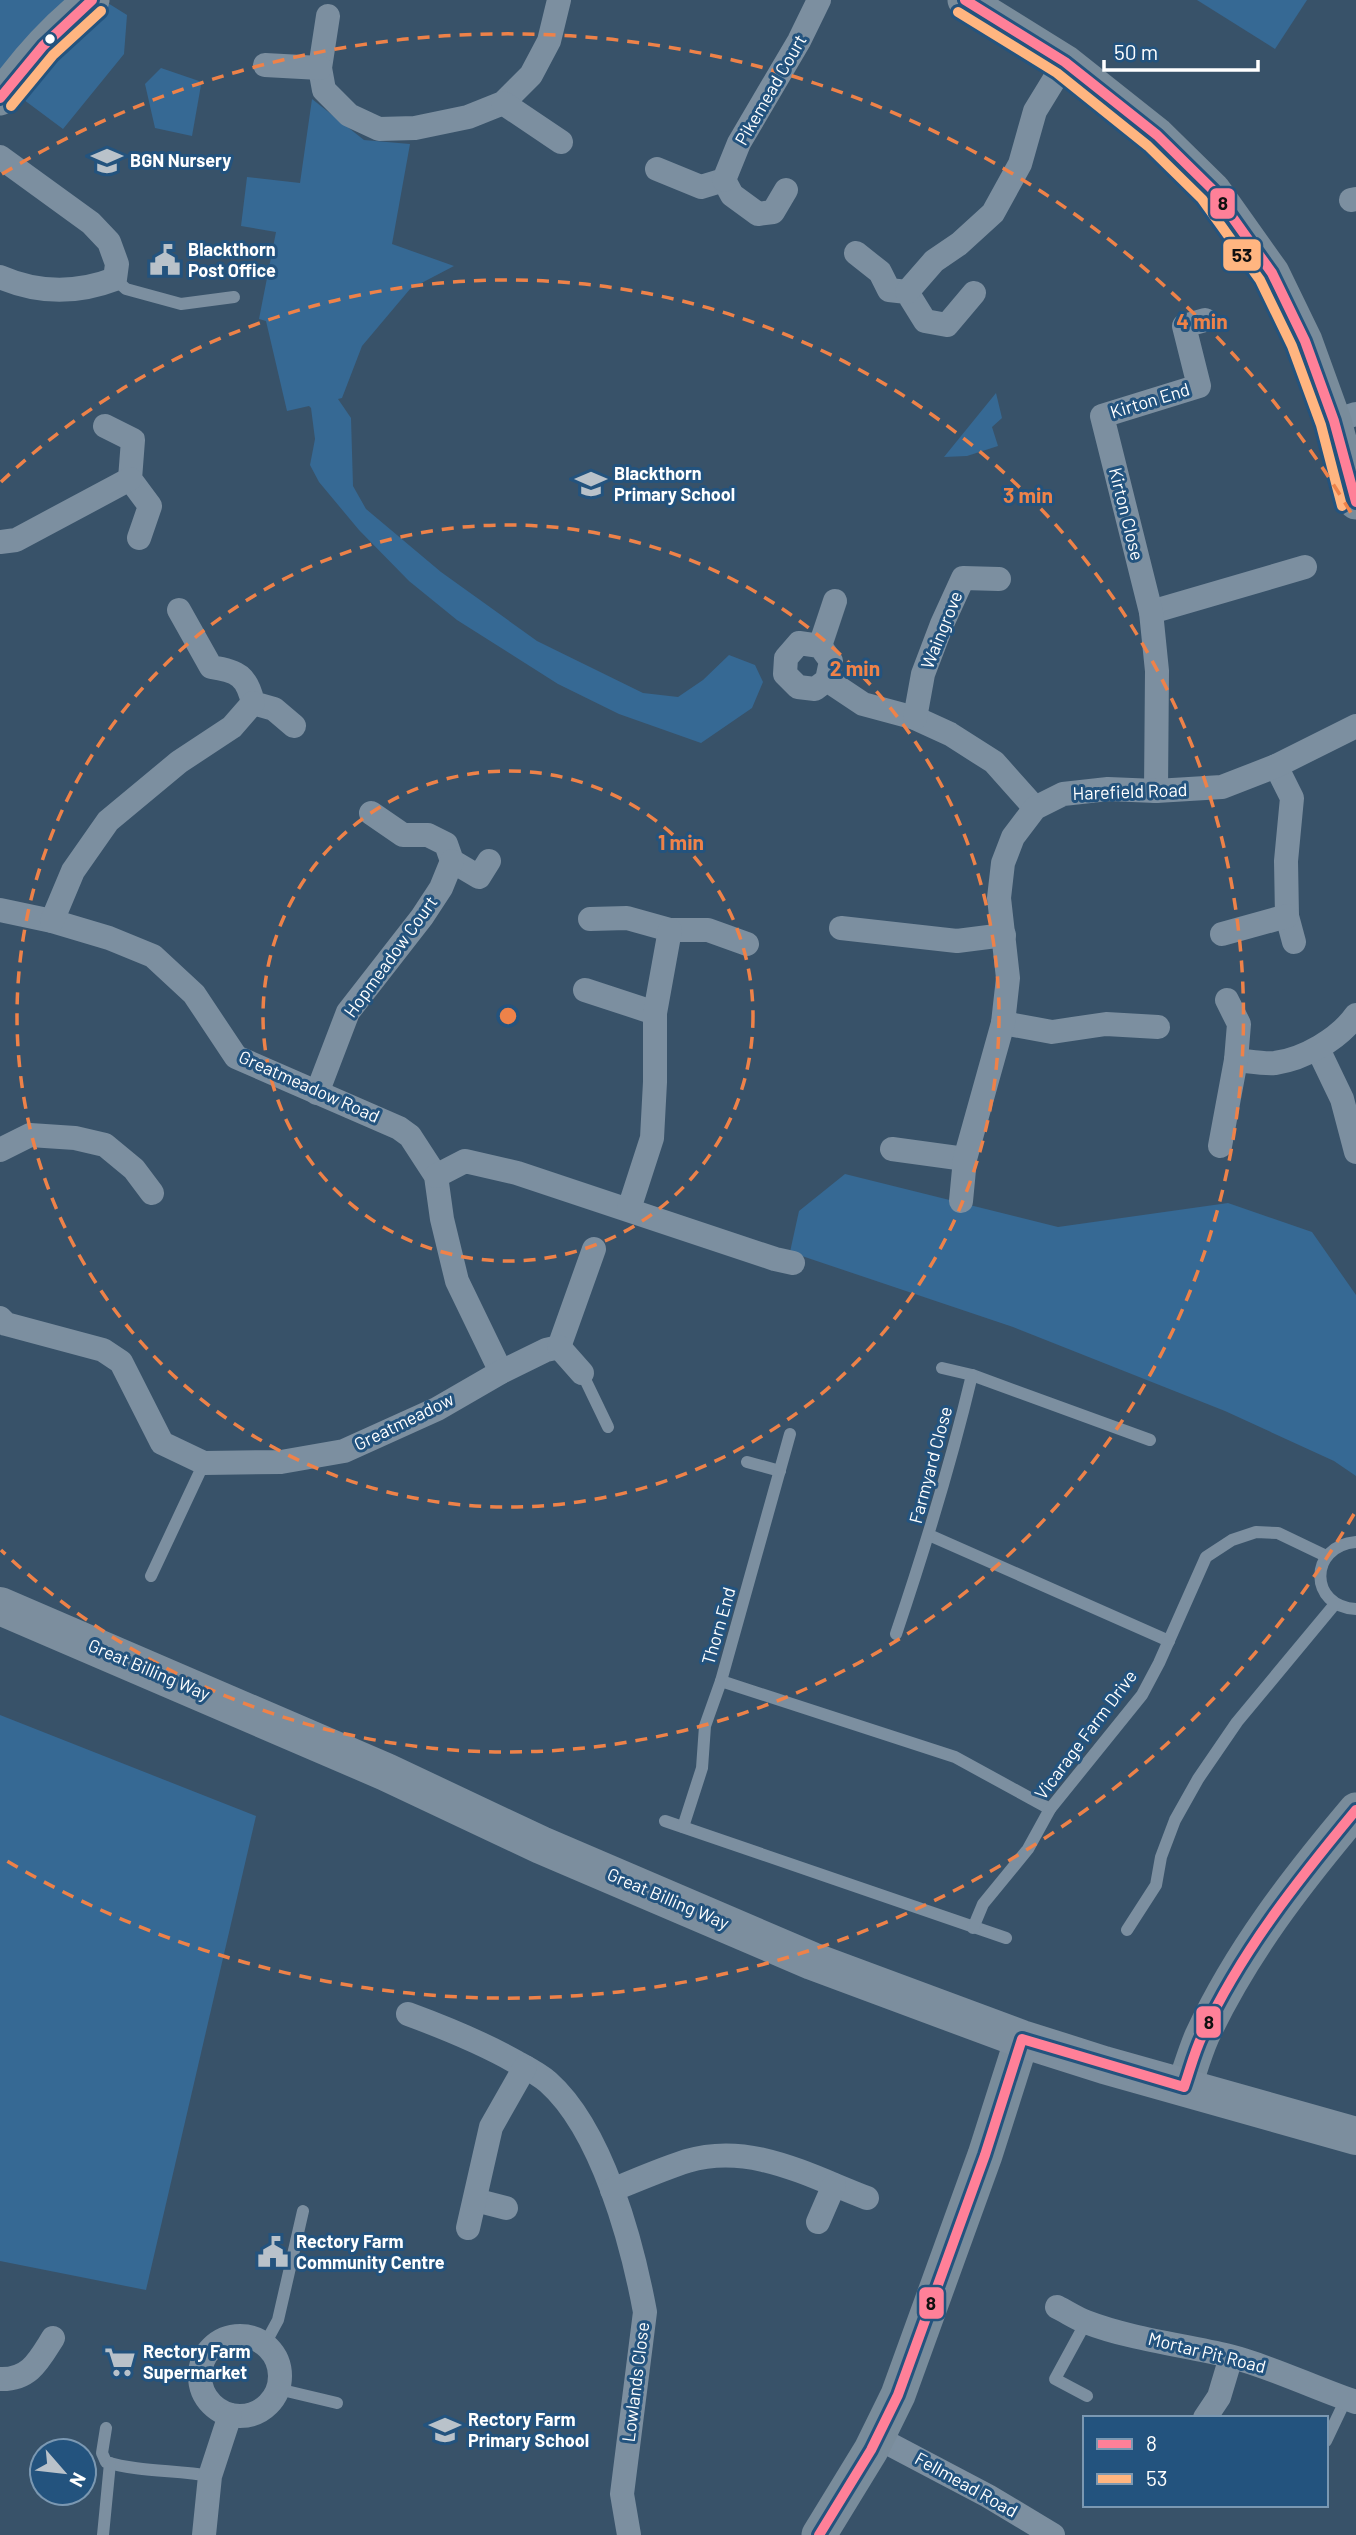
<svg xmlns="http://www.w3.org/2000/svg" width="1356" height="2535" viewBox="0 0 1356 2535" font-family="Barlow,sans-serif">
<rect width="100%" height="100%" fill="#385269"/>
<!-- green -->
<g fill="#366994">
<path d="M0,0H103L127,15L124,54L63,129L8,88L0,98Z"/>
<path d="M1197,0H1307L1275,49Z"/>
<path d="M161,68L199,81L201,85L192,136L155,128L145,84Z"/>
<path d="M312,99L364,140L410,144L392,244L454,266L410,289L362,346L342,398L338,399L351,418L353,486L366,509L441,572L537,641L643,693L678,697L703,680L729,655L755,665L763,682L752,708L701,743L619,714L558,684L457,620L409,581L359,530L319,482L310,465L315,439L311,408L309,406L287,411L266,321L259,319L276,232L241,226L247,177L300,183Z"/>
<path d="M996,393L1002,418L992,427L998,446L967,456L944,457Z"/>
<path d="M845,1174L1058,1227L1228,1203L1312,1232L1356,1295V1476L1334,1461L1225,1411L1013,1327L790,1252L799,1211Z"/>
<path d="M0,1715L256,1816L146,2290L0,2261Z"/>
</g>
<g fill="none" stroke-linecap="round" stroke-linejoin="round">
<!-- lane -->
<g stroke="#7c8fa0" stroke-width="12">
<path d="M115,279L126,289L181,304L234,297"/>
<path d="M942,1368L972,1375L1150,1440"/>
<path d="M582,1373L608,1427"/>
<path d="M747,1462L780,1471"/>
<path d="M929,1535L1169,1641"/>
<path d="M1356,1542C1308,1546 1309,1607 1356,1609"/>
<path d="M151,1576L204,1463"/>
<path d="M896,1634C925,1548 951,1463 972,1375"/>
<path d="M721,1681L955,1757L1050,1809"/>
<path d="M665,1821L1006,1938"/>
<path d="M683,1827L702,1768L705,1726L721,1681L790,1434"/>
<path d="M973,1928L983,1904L1028,1849L1050,1809L1142,1695L1159,1663L1206,1557L1232,1540L1256,1532L1278,1533L1326,1556"/>
<path d="M1127,1930L1156,1885L1161,1857L1175,1820L1198,1779L1237,1722L1335,1604"/>
<path d="M1086,2322L1055,2379L1087,2396"/>
<path d="M265,2344L278,2320L303,2211"/>
<path d="M278,2389L337,2403"/>
<path d="M106,2428L102,2453L106,2462C139,2472 176,2470 210,2476"/>
<path d="M1326,2441L1346,2399"/>
<path d="M103,2535L110,2463"/>
</g>
<!-- street -->
<g stroke="#7c8fa0" stroke-width="24">
<path d="M328,16L320,68L324,90L349,115L379,129L415,128L468,117L503,103L531,75L549,41L559,0"/>
<path d="M265,65L320,68"/>
<path d="M503,103L561,142"/>
<path d="M0,157L91,223L109,242L117,264L115,279C76,294 39,294 0,277"/>
<path d="M657,169L701,187L724,180L732,195L758,214L773,212L786,190"/>
<path d="M724,180L739,143L799,41L819,0"/>
<path d="M1351,200L1356,199"/>
<path d="M856,253L880,272L889,290L907,292L925,321L947,325L974,293"/>
<path d="M907,292L934,261L959,244L993,213L1020,164L1035,111L1065,62"/>
<path d="M1334,421L1356,414"/>
<path d="M105,426L133,440L130,479L150,506L139,538"/>
<path d="M0,542L16,540L130,479"/>
<path d="M179,610L211,667C238,671 247,676 253,703L274,709L294,726"/>
<path d="M1151,612L1305,567"/>
<path d="M820,646L835,601"/>
<path d="M827,680L831,661L820,646L799,643L786,658L785,674L798,687L815,689L827,680L863,704L915,718L950,734L994,762L1035,808"/>
<path d="M915,718L923,674L942,624L963,578L999,579"/>
<path d="M1276,766L1292,798L1286,861L1287,916L1294,942"/>
<path d="M1156,791L1157,671L1151,612L1102,416L1199,386L1184,326L1205,320"/>
<path d="M371,813L403,835H428L446,844L452,861L479,877L489,861"/>
<path d="M0,910L52,921L109,938L153,956L194,994L236,1057L399,1128L410,1136L436,1176L442,1219L457,1281L501,1372"/>
<path d="M590,919L627,918L670,930H708L747,944"/>
<path d="M52,921L73,871L108,821L179,762L232,727L253,703"/>
<path d="M841,928L957,941L1004,935"/>
<path d="M1222,934L1287,916"/>
<path d="M585,990L655,1013"/>
<path d="M1003,1023L1052,1032L1106,1024L1158,1027"/>
<path d="M1318,1049L1342,1099L1356,1152"/>
<path d="M1236,1060C1248,1061 1263,1064 1275,1063C1304,1059 1339,1039 1356,1015"/>
<path d="M317,1093L348,1012L422,917L441,888L452,861"/>
<path d="M1220,1146L1236,1060L1239,1024L1227,1000"/>
<path d="M892,1149L965,1159"/>
<path d="M0,1150L30,1135L75,1138L105,1145L134,1169L152,1193"/>
<path d="M436,1176L465,1161L517,1173L775,1259L793,1263"/>
<path d="M961,1201L965,1159L1003,1023L1008,978L999,898L1003,863L1013,837L1035,808L1063,794L1108,789L1156,791L1222,787L1276,766L1356,726"/>
<path d="M629,1209L652,1138L655,1082V1013L670,930"/>
<path d="M0,1318L6,1324L103,1350L121,1362L162,1443L204,1463L281,1462L344,1451L437,1409L501,1372L546,1350L559,1347L594,1249"/>
<path d="M559,1347L582,1373"/>
<path d="M408,2014C446,2028 481,2042 516,2062C527,2068 539,2074 548,2082C602,2130 632,2242 645,2312L622,2494L629,2535"/>
<path d="M612,2190C637,2180 662,2169 687,2161C751,2142 809,2176 867,2198"/>
<path d="M475,2200L506,2208"/>
<path d="M818,2222L834,2185"/>
<path d="M468,2228L491,2127L525,2067"/>
<path d="M1057,2307C1067,2312 1076,2318 1086,2322C1130,2339 1183,2345 1229,2356C1273,2367 1313,2388 1356,2402"/>
<circle cx="240" cy="2376" r="40"/>
<path d="M0,2379C30,2380 39,2360 53,2338"/>
<path d="M1205,2418L1219,2397L1231,2357"/>
<path d="M878,2438L988,2496L1053,2535"/>
<path d="M204,2535L210,2476L230,2415"/>
</g>
<!-- secondary -->
<g stroke="#798c9b" stroke-width="35">
<path d="M965,0L1065,62L1157,135L1213,190L1272,273L1305,341L1334,421L1356,502"/>
<path d="M0,98C25,63 58,26 92,0"/>
<path d="M1184,2087C1190,2070 1195,2052 1202,2036C1241,1952 1297,1880 1356,1810"/>
<path d="M819,2535L871,2450L898,2395L985,2155L1022,2039"/>
</g>
<!-- primary -->
<path stroke="#7c8e9e" stroke-width="38" d="M0,1606L386,1772L541,1845L812,1961L1022,2039L1104,2065L1356,2136"/>
<defs>
<g id="bus-1">
<path d="M965,0L1065,62L1157,135L1213,190L1272,273L1305,341L1334,421L1356,502"/>
<path d="M0,98L43,46L92,0"/>
<path d="M819,2535L871,2450L898,2395L985,2155L1022,2039L1184,2087C1190,2070 1194,2053 1202,2036C1240,1953 1298,1880 1356,1810"/>
</g>
<g id="bus-2">
<path d="M958,12L1057,73L1148,146L1202,199L1260,280L1292,346L1321,425L1342,506"/>
<path d="M11,106L53,55L101,11"/>
</g>
</defs>
<!-- bus-1 casing -->
<use href="#bus-1" stroke="#23537e" stroke-width="16"/>
<!-- bus-2 casing -->
<use href="#bus-2" stroke="#23537e" stroke-width="16"/>
<!-- bus-1 -->
<use href="#bus-1" stroke="#ff8098" stroke-width="10"/>
<!-- bus-2 -->
<use href="#bus-2" stroke="#ffb580" stroke-width="10"/>
</g>
<!-- distance rings -->
<g fill="none" stroke="#ee8249" stroke-width="3.5" stroke-dasharray="12 9">
<circle cx="508" cy="1016" r="245"/>
<circle cx="508" cy="1016" r="491"/>
<path d="M1 482A736 736 0 1 1 1 1550"/>
<path d="M1354 1514A982 982 0 0 1 2 1858M2 174A982 982 0 0 1 1354 518"/>
</g>
<!-- icons -->
<defs>
<symbol id="school-bare" viewBox="-9 -9 18 18"><path d="M0-5L7-2L0 1L-7-2ZM-4 1L0 2.5L4 1V4Q0 6-4 4Z" fill="#b9c2ca" stroke="#23537e" stroke-width="2.5" paint-order="stroke"/></symbol>
<symbol id="civic-bare" viewBox="-9 -9 18 18"><path d="M-.6-6.5H3V-4.5H.6V-3L4-1V1h2V6H-6V1h2V-1L-.6-3ZM-1.2 2.5V6h2.4V2.5Z" fill="#b9c2ca" stroke="#23537e" stroke-width="2.5" paint-order="stroke"/></symbol>
<symbol id="supermarket-bare" viewBox="-9 -9 18 18"><path d="M-6-5.5h2.5l.6 2H6L4.5 2H-2.5L-4.4-4H-6ZM-1.5 3.2a1.3 1.3 0 1 0 .1 0ZM3 3.2a1.3 1.3 0 1 0 .1 0Z" fill="#b9c2ca" stroke="#23537e" stroke-width="2.5" paint-order="stroke"/></symbol>
</defs>
<g fill-rule="evenodd">
<use href="#school-bare" x="85" y="139" width="44" height="44"/>
<use href="#civic-bare" x="143" y="238" width="44" height="44"/>
<use href="#school-bare" x="569" y="462" width="44" height="44"/>
<use href="#civic-bare" x="251" y="2230" width="44" height="44"/>
<use href="#supermarket-bare" x="98" y="2340" width="44" height="44"/>
<use href="#school-bare" x="423" y="2408" width="44" height="44"/>
</g>
<!-- markers -->
<circle fill="#fff" stroke="#23537e" stroke-width="2.5" cx="50" cy="39" r="6"/>
<g text-anchor="middle" stroke-width="6" stroke-linejoin="round" paint-order="stroke">
<!-- street labels -->
<g font-size="18" fill="#fff" stroke="#23537e">
<text transform="translate(771 90) rotate(-60)" y="6">Pikemead Court</text>
<text transform="translate(1150 401) rotate(-17)" y="6">Kirton End</text>
<text transform="translate(1126 514) rotate(76)" y="6">Kirton Close</text>
<text transform="translate(942 630) rotate(-68)" y="6">Waingrove</text>
<text transform="translate(1130 792) rotate(-2)" y="6">Harefield Road</text>
<text transform="translate(391 957) rotate(-54)" y="6">Hopmeadow Court</text>
<text transform="translate(309 1087) rotate(24)" y="6">Greatmeadow Road</text>
<text transform="translate(404 1422) rotate(-26)" y="6">Greatmeadow</text>
<text transform="translate(931 1465) rotate(-75)" y="6">Farmyard Close</text>
<text transform="translate(719 1626) rotate(-74)" y="6">Thorn End</text>
<text transform="translate(149 1670) rotate(23)" y="6">Great Billing Way</text>
<text transform="translate(1086 1735) rotate(-53)" y="6">Vicarage Farm Drive</text>
<text transform="translate(668 1899) rotate(23)" y="6">Great Billing Way</text>
<text transform="translate(1207 2353) rotate(14)" y="6">Mortar Pit Road</text>
<text transform="translate(636 2382) rotate(-83)" y="6">Lowlands Close</text>
<text transform="translate(966 2485) rotate(29)" y="6">Fellmead Road</text>
</g>
<!-- poi labels -->
<g font-size="18" font-weight="bold" fill="#fff" stroke="#23537e" text-anchor="start">
<text x="130" y="167">BGN Nursery</text>
<text x="188" y="256">Blackthorn<tspan x="188" dy="21">Post Office</tspan></text>
<text x="614" y="480">Blackthorn<tspan x="614" dy="21">Primary School</tspan></text>
<text x="296" y="2248">Rectory Farm<tspan x="296" dy="21">Community Centre</tspan></text>
<text x="143" y="2358">Rectory Farm<tspan x="143" dy="21">Supermarket</tspan></text>
<text x="468" y="2426">Rectory Farm<tspan x="468" dy="21">Primary School</tspan></text>
</g>
</g>
<circle cx="508" cy="1016" r="10" fill="#ee8249" stroke="#23537e" stroke-width="3.5"/>
<g font-size="21" text-anchor="middle" font-weight="bold" fill="#ee8249" stroke="#23537e" stroke-width="6" stroke-linejoin="round" paint-order="stroke">
<text x="1202" y="329">4 min</text>
<text x="1028" y="503">3 min</text>
<text x="855" y="676">2 min</text>
<text x="681" y="850">1 min</text>
</g>
<g stroke="#23537e" stroke-width="2.5">
<rect x="1209" y="187" width="27" height="33" rx="7" fill="#ff8098"/>
<rect x="1222" y="238" width="40" height="34" rx="7" fill="#ffb580"/>
<rect x="1195" y="2005" width="27" height="34" rx="7" fill="#ff8098"/>
<rect x="918" y="2286" width="27" height="34" rx="7" fill="#ff8098"/>
</g>
<g font-size="19" text-anchor="middle" font-weight="bold" fill="#111">
<text x="1223" y="210">8</text>
<text x="1242" y="262">53</text>
<text x="1209" y="2029">8</text>
<text x="931" y="2310">8</text>
</g>
<!-- legend -->
<rect x="1083" y="2416" width="245" height="91" fill="#23537e" stroke="#7b98b2" stroke-width="2"/>
<rect x="1097" y="2439" width="35" height="10" fill="#ff8098" stroke="#7b98b2" stroke-width="2"/>
<text x="1146" y="2451" font-size="21" fill="#ffffff">8</text>
<rect x="1097" y="2474" width="35" height="10" fill="#ffb580" stroke="#7b98b2" stroke-width="2"/>
<text x="1146" y="2486" font-size="21" fill="#ffffff">53</text>
<!-- north arrow -->
<g transform="translate(63 2472) rotate(118)"><circle r="33" fill="#23537e" stroke="#7b98b2" stroke-width="2"/>
<path d="M0-5L12 26L0 18L-12 26Z" fill="#b9c2ca"/>
<text y="-10" font-size="19" font-weight="bold" text-anchor="middle" fill="#ffffff">N</text>
</g>
<!-- scale -->
<path d="M1104 60v10h154v-10" fill="none" stroke="#ffffff" stroke-width="3.5"/>
<text x="1114" y="60" font-size="21" fill="#ffffff" stroke="#23537e" stroke-width="5" paint-order="stroke">50 m</text>
</svg>
